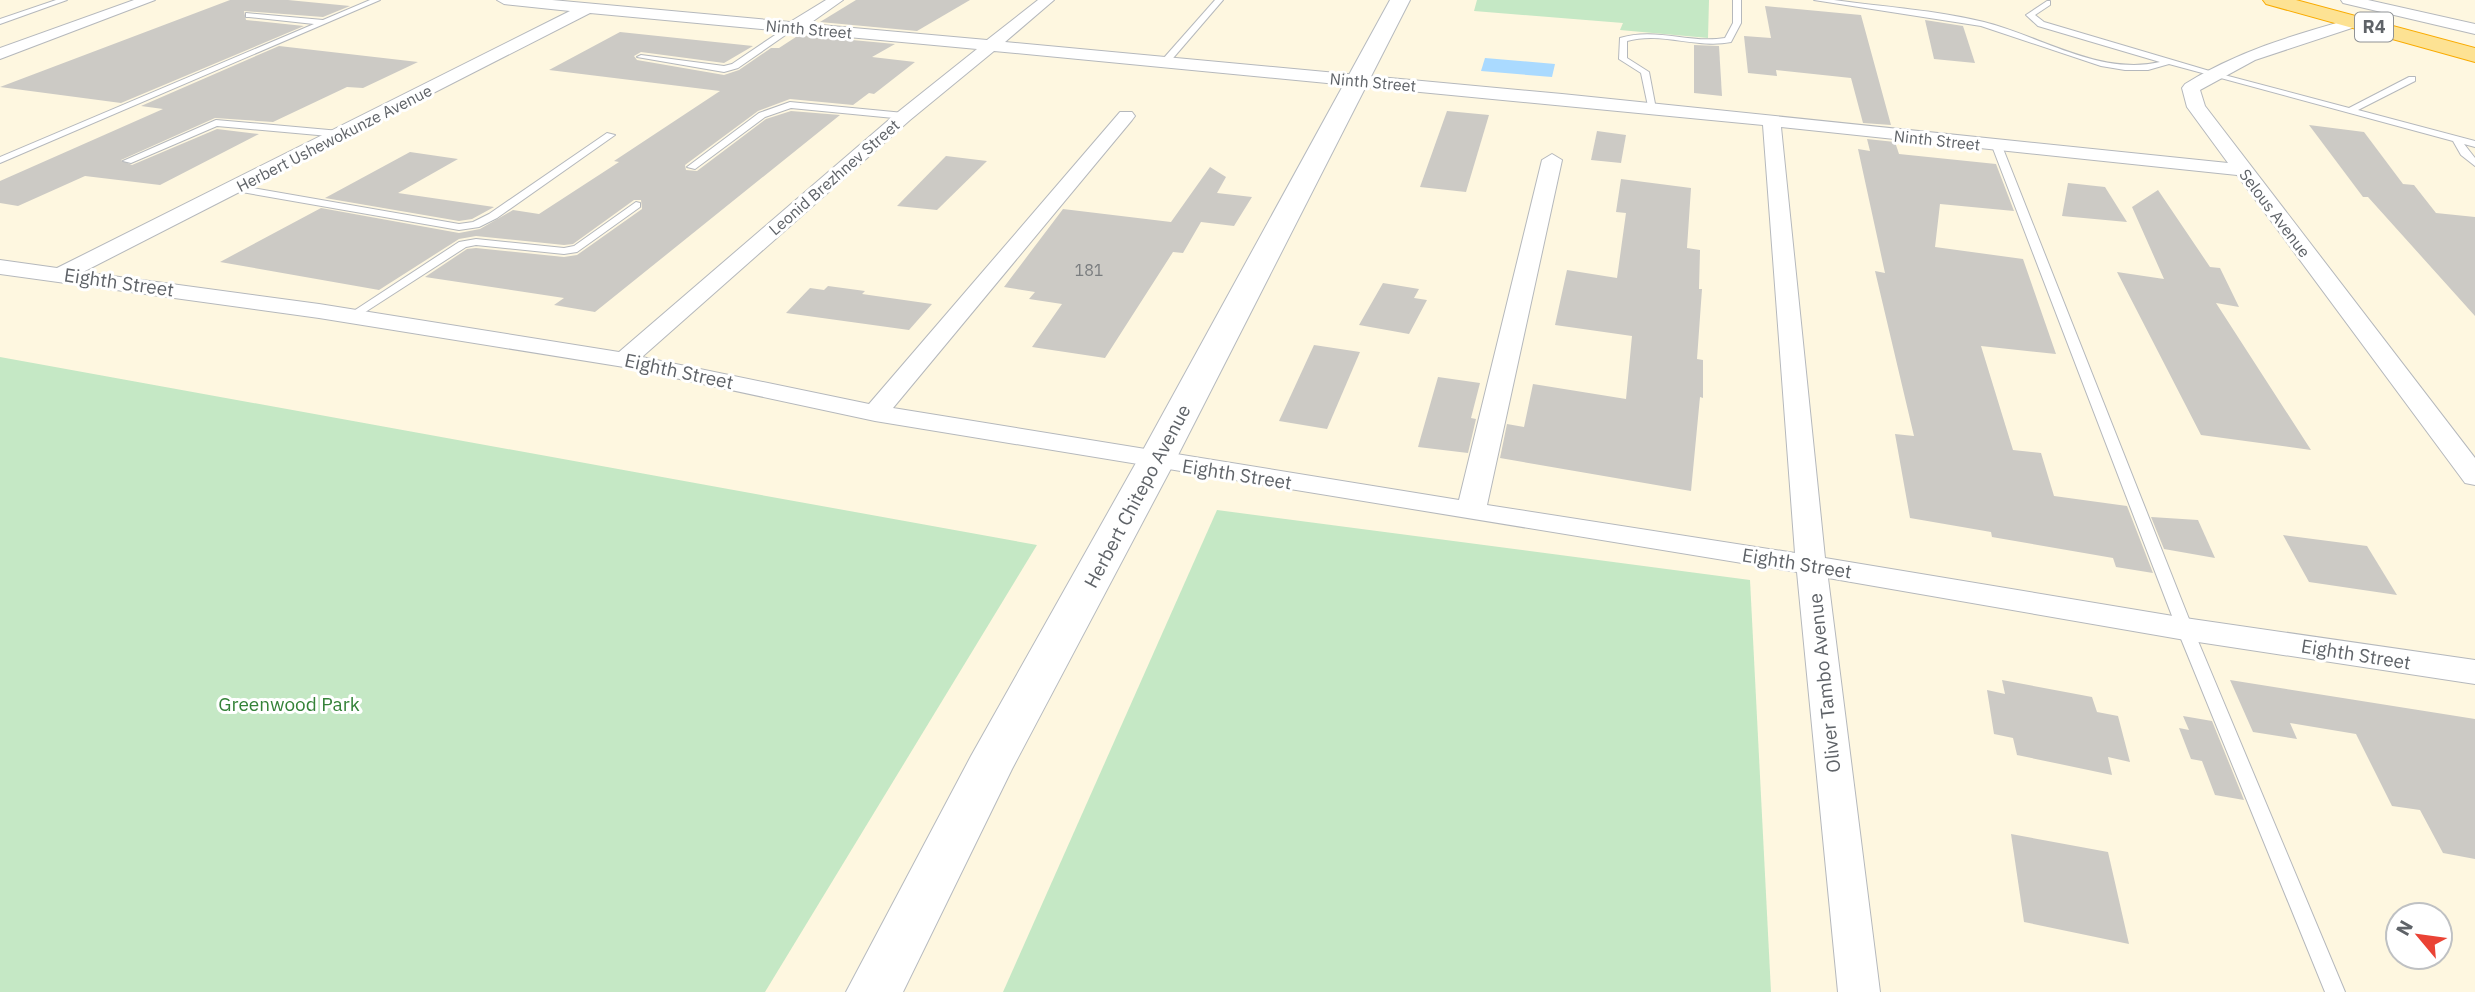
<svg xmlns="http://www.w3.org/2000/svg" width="2475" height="992" viewBox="0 0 2475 992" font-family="'IBM Plex Sans',sans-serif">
<rect width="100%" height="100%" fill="#f1efe8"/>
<!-- commercial -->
<path fill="#fef7e0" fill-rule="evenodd" d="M0,0H2475V992H0ZM2398,915H2440V957H2398Z"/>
<!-- green -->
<g fill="#c5e8c5">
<path d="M1477,0H1709L1708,38L1620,30L1623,23L1474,11Z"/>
<path d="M0,357L1037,545L765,992H0Z"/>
<path d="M1217,510L1750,580L1771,992H1003Z"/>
</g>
<!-- water -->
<path fill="#aadaff" d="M1485,58L1555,64L1552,77L1481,71Z"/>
<!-- building -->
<g fill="#cccac5">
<path d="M230,0H288L350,6L323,17L244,11L246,20L304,26L121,103L0,87Z"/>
<path d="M856,0H970L917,31L820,22Z"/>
<path d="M1765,6L1861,15L1891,125L1863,123L1851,78L1776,70L1777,76L1748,73L1744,36L1771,38Z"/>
<path d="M1925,20L1963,26L1975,63L1934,59Z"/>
<path d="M620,32L753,46L724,63L641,52L634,56L637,60L724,75L739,70L771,48H779L799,35L895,44L872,57L915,62L874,94L869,93L853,105L790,99L758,111L685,165L686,170L697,171L766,119L791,111L840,115L595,312L554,305L564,298L425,277L467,249L476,248L564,257L577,255L642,209L641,200H634L573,244L564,245L476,236L459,239L379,290L220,262L321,208L459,233L480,229L513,210L539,214L619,162L614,161L720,91L549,70Z"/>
<path d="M1694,45L1719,46L1722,96L1694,93Z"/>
<path d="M279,46L418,62L363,88L347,87L273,122L215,118L121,160L132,165L217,129L259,134L160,185L85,176L18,206L0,203V181L163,109L141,106Z"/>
<path d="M1447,111L1489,115L1466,192L1420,187Z"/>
<path d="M2309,125L2364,132L2403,184L2414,185L2436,213L2475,217V316L2368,197H2363Z"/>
<path d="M1597,131L1626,135L1621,163L1591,160Z"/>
<path d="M1867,139L1895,142L1899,154L1996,164L2014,211L1940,204L1935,247L2023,259L2056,354L1981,346L2013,450L2041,453L2054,496L2127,506L2153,573L2116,567L2113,558L1992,537L1991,532L1910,518L1895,434L1914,436L1875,271L1885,273L1858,149L1870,151Z"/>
<path d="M410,152L458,159L398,193L494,207L472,219L459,221L325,198Z"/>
<path d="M946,156L987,161L937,210L897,206Z"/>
<path d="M1210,167L1226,177L1217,193L1252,197L1234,226L1201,222L1183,253L1173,252L1105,358L1032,347L1062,304L1029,299L1035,292L1004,287L1063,209L1171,222Z"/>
<path d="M1621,179L1691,188L1687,248L1700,250L1699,289H1702L1697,359L1703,360V398L1700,397L1691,491L1500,458L1507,424L1524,427L1533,384L1626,399L1632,336L1555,325L1567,270L1617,278L1626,213L1616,212Z"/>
<path d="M2068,183L2105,187L2127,222L2062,216Z"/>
<path d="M2158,190L2210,267L2220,268L2239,307L2216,303L2311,450L2201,435L2117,272L2164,279L2132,207Z"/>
<path d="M1383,283L1419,289L1414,298L1427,300L1409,334L1359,325Z"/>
<path d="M828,286L865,291L862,294L932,304L909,330L786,313L810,288L824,290Z"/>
<path d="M1314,345L1360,352L1327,429L1279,421Z"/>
<path d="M1438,377L1480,383L1471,418L1476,419L1468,453L1418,447Z"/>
<path d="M2151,517L2198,520L2215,558L2164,549Z"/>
<path d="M2283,535L2367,546L2397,595L2309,582Z"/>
<path d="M2002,680L2092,697L2097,712L2118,716L2130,762L2108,757L2112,775L2017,755L2013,738L1994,734L1987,690L2005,694Z"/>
<path d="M2230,680L2475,719V859L2443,853L2420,810L2392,806L2356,734L2290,723L2297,739L2253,732Z"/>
<path d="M2183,716L2212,721L2244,800L2215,795L2202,761L2191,759L2179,728L2189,730Z"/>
<path d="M2011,834L2108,852L2129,944L2024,922Z"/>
</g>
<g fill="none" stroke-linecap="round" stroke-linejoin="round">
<defs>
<g id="lane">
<path d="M56,0H67L0,24V19Z"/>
<path d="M370,0H380L0,163V157L314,24L249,17H246V13L323,20Z"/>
<path d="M1215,0H1223L1168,64H1162V60Z"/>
<path d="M1733,0H1741V23L1731,42C1696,49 1661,31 1627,41V58L1649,72L1656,109L1649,111L1641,73L1619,59L1620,38C1656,27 1689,44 1725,38L1733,23Z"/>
<path d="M1814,0H1834C1884,7 1935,10 1984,22C2040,36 2100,76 2160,62L2038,26L2026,15L2047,1H2050V5L2035,15L2044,22L2213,72L2349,108L2409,77H2415V81L2358,110L2475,141V147L2464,144L2475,158V166L2461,155L2453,141L2169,64L2148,70H2125L2101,66L1981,26Z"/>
<path d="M790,25L797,27L738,68L724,72L637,57L641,55L724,66L732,64Z"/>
<path d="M790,102L904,113L908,116L904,119L791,108L765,117L695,169L687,167L759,113Z"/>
<path d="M216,120L340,131L345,134L340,137L217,126L131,163L123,161Z"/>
<path d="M607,133L615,135L497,218L479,227L459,230L236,191L231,188L236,185L459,224L473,222L489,214Z"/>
<path d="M1994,144L2002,146L2193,629L2345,992H2325L2177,629L1992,146Z"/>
<path d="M636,202L640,203V207L577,252L564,254L476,245L466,247L356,318H348L346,316L459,242L476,239L564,248L574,246Z"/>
</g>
<g id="street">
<path d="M134,0H155L0,59V48Z"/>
<path d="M497,0H552L790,22L826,0H843L809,24L987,40L1038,0H1054L1005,42L1562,94L2228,163L2187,107L2182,88L2185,84C2236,52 2293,35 2351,19H2361V25L2255,60L2200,90L2205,106L2475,458V485L2465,483L2237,175L1781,127L1825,558L2185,618L2475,660V684L2185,640L1828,578L1880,992H1838L1797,572L875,421L624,367L319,318L0,274V260L57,268L570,11L504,4ZM590,13L977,49L898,112L619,352L319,304L83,272ZM994,51L1763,125L1795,553L1487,505L1562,160L1552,154L1542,160L1459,500L893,408L1132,120L1135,116L1132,112H1120L869,404L642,357L910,120Z"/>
<path d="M2341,0H2368L2475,24V34L2343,3Z"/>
</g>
<path id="secondary" d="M1390,0H1410L1175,461L1012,769L903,992H846L971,756L1137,461Z"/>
<path id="highway" d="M2263,0H2296L2475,48V62L2266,4Z"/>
</defs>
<!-- lane casing -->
<use href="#lane" stroke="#b5b8bc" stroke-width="2"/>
<!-- street casing -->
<use href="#street" stroke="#b5b8bc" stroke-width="2"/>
<!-- secondary casing -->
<use href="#secondary" stroke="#b6babf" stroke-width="2"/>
<!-- highway casing -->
<use href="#highway" stroke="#f9ab00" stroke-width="2"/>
<!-- lane -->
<use href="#lane" fill="#fff" fill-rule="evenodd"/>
<!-- street -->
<use href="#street" fill="#fff" fill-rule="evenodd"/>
<!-- secondary -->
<use href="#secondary" fill="#fff" fill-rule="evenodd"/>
<!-- highway -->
<use href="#highway" fill="#fde293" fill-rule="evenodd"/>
</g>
<g text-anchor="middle" stroke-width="6" stroke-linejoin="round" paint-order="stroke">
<!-- far-street labels -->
<g font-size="16" fill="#5f6368" stroke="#fff">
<text transform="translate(809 29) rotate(5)" y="6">Ninth Street</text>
<text transform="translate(1373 82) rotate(5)" y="6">Ninth Street</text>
<text transform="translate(334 138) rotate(-27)" y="6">Herbert Ushewokunze Avenue</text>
<text transform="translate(1937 140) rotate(6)" y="6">Ninth Street</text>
<text transform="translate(834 177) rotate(-41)" y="6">Leonid Brezhnev Street</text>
<text transform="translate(2275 213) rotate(53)" y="6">Selous Avenue</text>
</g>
<!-- number labels -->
<g font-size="16" fill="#7a7d7f">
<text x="1089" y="276">181</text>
</g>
<!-- shield labels -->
<rect fill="#fff" stroke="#8f9295" stroke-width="2" x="2355" y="12.5" width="38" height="29" rx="5"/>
<g font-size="18" font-weight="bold" fill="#5f6368">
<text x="2374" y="33">R4</text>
</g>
<!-- street labels -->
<g font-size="19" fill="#5f6368" stroke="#fff">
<text transform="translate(119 282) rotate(8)" y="7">Eighth Street</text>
<text transform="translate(679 371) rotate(12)" y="7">Eighth Street</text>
<text transform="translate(1237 474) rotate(9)" y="7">Eighth Street</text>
<text transform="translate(1137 496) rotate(-62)" y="7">Herbert Chitepo Avenue</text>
<text transform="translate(1797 563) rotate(9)" y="7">Eighth Street</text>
<text transform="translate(2356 654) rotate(9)" y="7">Eighth Street</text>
<text transform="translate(1824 683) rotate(-96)" y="7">Oliver Tambo Avenue</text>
</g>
<!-- park labels -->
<g font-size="19" fill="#348238" stroke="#fff">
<text x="289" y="711">Greenwood Park</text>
</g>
</g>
<!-- north arrow -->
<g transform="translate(2419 936) rotate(299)"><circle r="33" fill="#ffffff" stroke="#bfc1c3" stroke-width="2"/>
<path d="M0-5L12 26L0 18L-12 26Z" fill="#ea4335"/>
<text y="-10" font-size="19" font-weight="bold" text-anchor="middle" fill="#5f6368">N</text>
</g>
</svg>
